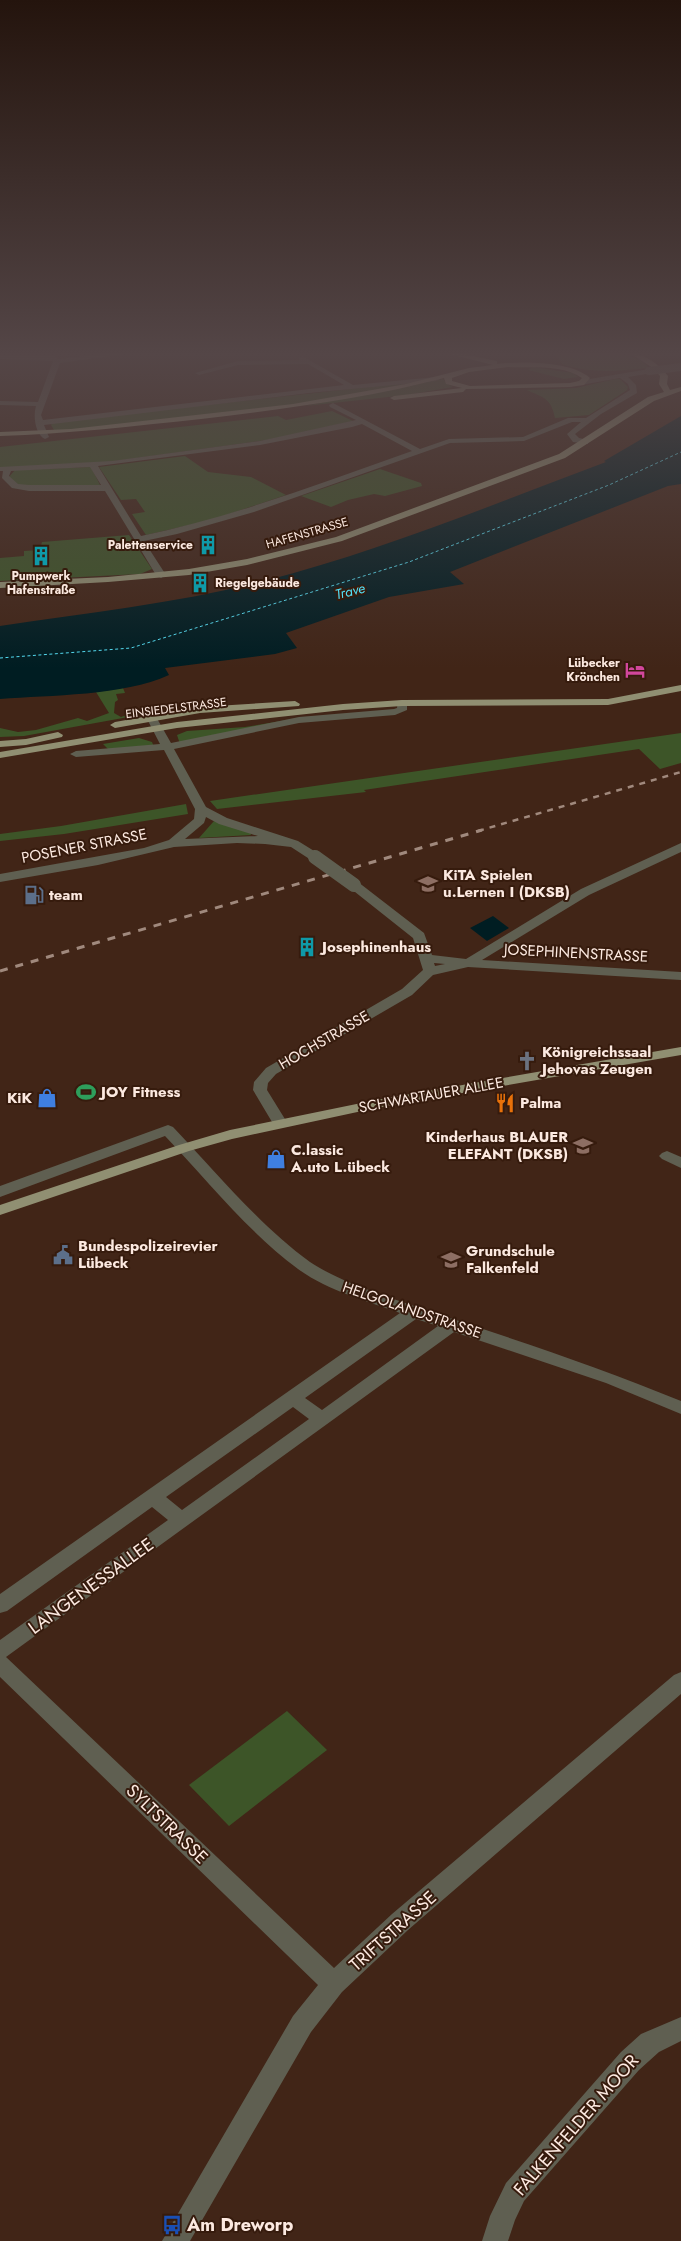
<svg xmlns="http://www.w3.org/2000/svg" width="681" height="2241" viewBox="0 0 681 2241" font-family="Jost,sans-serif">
<rect width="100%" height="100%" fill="#412517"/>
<!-- green -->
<g fill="#3d5528">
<path d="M556,354C576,354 639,347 648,368C618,371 591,374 562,364Z"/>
<path d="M533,367L573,373L578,377L564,379L528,370Z"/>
<path d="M443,379L447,384L453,387L407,395L305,406Z"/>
<path d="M615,379H620L628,387L627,390L589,415L555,418C551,398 544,398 527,390L576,388Z"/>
<path d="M423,381L301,404L64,431L54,430L51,425L53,422Z"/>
<path d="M332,411L353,421L274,439L108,462L0,468V447L278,416L286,420Z"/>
<path d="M185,456L208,472L251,477L286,495L211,520L146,535L132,514L145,512L136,499L121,500L99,467Z"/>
<path d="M91,467L101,487L17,485L9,477L15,470Z"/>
<path d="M380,469L421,483L422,486L385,496L374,494L348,500L331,507L301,496Z"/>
<path d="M129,535L152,569L140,574L0,581V558L24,556V551L40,550L42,542Z"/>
<path d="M123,688L125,693L116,694L118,700L115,702L114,713L121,717L132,713L134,716L24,736L0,737V728L18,732L36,730L78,718L87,721L109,713L96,692Z"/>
<path d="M287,720L180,744L177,735L187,731L245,727Z"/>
<path d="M681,733V763L660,769L639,749L364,790L366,792L217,809L210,801Z"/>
<path d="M139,738L152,742L154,747L109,750L103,744Z"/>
<path d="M186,804L188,814L64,834L0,841V834L61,826Z"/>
<path d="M214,821L250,832L251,835L199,838Z"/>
<path d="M287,1711L327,1750L229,1826L189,1785Z"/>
</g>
<!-- water -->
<g fill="#001d22">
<path d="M681,416V484L668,486L450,572L464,584L389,597L286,633L297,648L275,654L165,668L169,675C123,696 51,695 0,699V626C88,613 178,603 264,581C381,551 494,504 606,462L604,461Z"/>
<path d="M493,916L509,928L487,941L470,928Z"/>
</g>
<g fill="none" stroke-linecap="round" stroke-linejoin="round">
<!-- ferry -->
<path stroke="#53e1f8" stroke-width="1" stroke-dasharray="3 2.5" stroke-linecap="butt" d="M0,658L131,648L409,562L609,485L681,452"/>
<!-- minor -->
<g fill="#5f5f51" fill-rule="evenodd">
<path d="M102,354H125L60,363L41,415L43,420L344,385L308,364L238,365L199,375L195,373L238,361L300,360L298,358L302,356L353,385L436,377L440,379L436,381L309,393L44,425L49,437L45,439C35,434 33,416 36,406L0,405V401L38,402L53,361L0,359V355L54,356L59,359Z"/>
<path d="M649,369H652V373L628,377L636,385L637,393L601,414L575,434L579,438L588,440V444L573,442L567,434L581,422H572L524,441L450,443L254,512L177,534L144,541L166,575L161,578L156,575L105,491H29L12,488L2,478L3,471H0V467L112,461L260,441L356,420L330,407L329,405L333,403L420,449L449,439L523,437L568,418H586L630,390L628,384L620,378L581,385L577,383L578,381ZM362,424L412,451C323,482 234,517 141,536L98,466L260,445L352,427ZM90,467L101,485H29L18,484L9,476L11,471Z"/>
<path d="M402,700L407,703V710L395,715L299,723L174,749L206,807L227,818L298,841L319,854L321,857L319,860H311L291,847L265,844L237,843L174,847L98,865L0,882V874L144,848L169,840L194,819L195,809L164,750L76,757L70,754L76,751L160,744L146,717L147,715H155L171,743L299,717L394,709L397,708L398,701ZM206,817L219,824L258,836L185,839L204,823Z"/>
<path d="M681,843V852L589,895L482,960L681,972V980L468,967L433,975L412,995L276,1074L268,1083L267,1090L288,1124L285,1127H275L253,1090L254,1082L266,1068L402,989L423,970L413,938L350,888L348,885L350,882H358L424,933L432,955L466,959L581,889ZM434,963L445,964L435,966Z"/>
<path d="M168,1125L173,1127C216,1172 260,1226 310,1262C344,1285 407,1303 447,1317C525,1343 604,1369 681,1401V1414L606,1383L454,1332L6,1657L334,1968L392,1914L674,1675L681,1672V1694L408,1930L342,1992L311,2032L190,2241H162L293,2016L318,1985L0,1677V1640L168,1520L152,1507L7,1611L0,1613V1594L400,1313C367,1301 328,1291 298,1269C248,1232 208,1181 165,1136L0,1197V1186ZM416,1319L438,1326L322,1410L305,1398ZM293,1407L309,1419L182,1510L166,1497Z"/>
<path d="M667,1151L681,1157V1168L662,1159L659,1156L662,1153Z"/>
<path d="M681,2017V2041L659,2052L639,2070L524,2201L515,2220L508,2241H482L490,2216L506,2183L621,2052L641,2034Z"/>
</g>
<!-- major -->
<g fill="#908f72" fill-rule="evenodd">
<path d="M450,354H463L497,361V364C520,361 572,361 590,378L584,385L570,387L466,389L463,392L394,400L390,398L394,396L462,388L446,384L444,378C364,399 283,409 201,419C134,426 67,434 0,436V432L71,429L293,404L406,384L469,368L493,365ZM508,367C531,368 563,364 582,378L579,381L570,383L470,386L452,381V378L469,372Z"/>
<path d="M631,354C646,354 658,364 668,376L667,384L670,390L681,387V391L654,401L565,458L342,541L247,565L189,575L108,582L0,588V582L108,577L189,569L247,559L336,537L559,454L648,397L664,392L659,384L660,376L653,368Z"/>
<path d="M681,685V691L608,705L402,706L343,710L177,728L0,758V752L177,722L343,704L402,700L608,699Z"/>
<path d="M295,701L300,704L299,706L200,713L115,728L110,725L115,722L200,707Z"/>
<path d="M58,732L63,735L62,737L26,745L0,747V741L26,739Z"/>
<path d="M681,1047V1055L376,1108L232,1139L189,1151L0,1215V1205L179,1145L230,1130L376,1100Z"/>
</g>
<!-- rail-far1 -->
<path stroke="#a0897d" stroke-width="2.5" stroke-dasharray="6 6" stroke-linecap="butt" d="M478,831L681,772"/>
<!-- rail -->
<path stroke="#a0897d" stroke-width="3" stroke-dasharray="8 8" stroke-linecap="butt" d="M0,971L482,830"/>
<!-- minor-bridge-far1 -->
<path stroke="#5f5f51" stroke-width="8" d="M649,371L681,367"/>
<!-- minor-bridge -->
<path stroke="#5f5f51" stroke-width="14" d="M315,857L354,885"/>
</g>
<!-- sky -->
<linearGradient id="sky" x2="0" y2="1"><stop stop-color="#24140d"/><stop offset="0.53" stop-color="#544647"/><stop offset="1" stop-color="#544647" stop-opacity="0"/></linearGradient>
<rect width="681" height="668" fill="url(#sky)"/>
<!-- icons -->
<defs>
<symbol id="building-bare" viewBox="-9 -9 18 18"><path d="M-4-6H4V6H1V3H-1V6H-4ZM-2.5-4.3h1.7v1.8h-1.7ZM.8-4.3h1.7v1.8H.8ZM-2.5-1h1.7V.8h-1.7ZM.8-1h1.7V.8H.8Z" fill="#0f9aa8" stroke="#361b0d" stroke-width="2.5" paint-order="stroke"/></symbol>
<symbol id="hotel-bare" viewBox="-9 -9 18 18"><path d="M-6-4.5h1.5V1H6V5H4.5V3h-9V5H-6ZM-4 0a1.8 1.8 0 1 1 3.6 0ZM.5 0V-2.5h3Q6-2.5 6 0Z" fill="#d1479c" stroke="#361b0d" stroke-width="2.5" paint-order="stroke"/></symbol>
<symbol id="school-bare" viewBox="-9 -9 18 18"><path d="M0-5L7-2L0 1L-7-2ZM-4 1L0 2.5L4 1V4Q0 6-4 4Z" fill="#8d6e63" stroke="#361b0d" stroke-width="2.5" paint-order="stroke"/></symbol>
<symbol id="fuel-bare" viewBox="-9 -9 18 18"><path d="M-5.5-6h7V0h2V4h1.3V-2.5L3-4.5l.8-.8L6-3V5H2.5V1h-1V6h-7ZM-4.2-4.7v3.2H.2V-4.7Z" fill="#5c6f8a" stroke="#361b0d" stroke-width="2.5" paint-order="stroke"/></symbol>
<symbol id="church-bare" viewBox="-9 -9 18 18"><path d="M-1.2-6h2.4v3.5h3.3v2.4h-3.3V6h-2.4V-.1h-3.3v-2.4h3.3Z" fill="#6b7280" stroke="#361b0d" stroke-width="2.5" paint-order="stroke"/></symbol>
<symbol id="stadium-bare" viewBox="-9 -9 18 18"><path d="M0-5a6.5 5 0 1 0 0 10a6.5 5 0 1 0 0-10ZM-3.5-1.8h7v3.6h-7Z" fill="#2e9e5b" stroke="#361b0d" stroke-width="2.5" paint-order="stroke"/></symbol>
<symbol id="shop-bare" viewBox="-9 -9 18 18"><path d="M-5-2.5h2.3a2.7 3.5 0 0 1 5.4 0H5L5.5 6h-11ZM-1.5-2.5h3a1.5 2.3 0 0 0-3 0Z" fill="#3f7fe0" stroke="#361b0d" stroke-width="2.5" paint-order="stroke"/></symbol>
<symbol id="restaurant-bare" viewBox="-9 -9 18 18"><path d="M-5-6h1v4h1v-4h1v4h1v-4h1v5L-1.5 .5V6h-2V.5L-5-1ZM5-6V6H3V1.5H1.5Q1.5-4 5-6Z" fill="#e8710a" stroke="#361b0d" stroke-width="2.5" paint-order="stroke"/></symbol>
<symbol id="civic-bare" viewBox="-9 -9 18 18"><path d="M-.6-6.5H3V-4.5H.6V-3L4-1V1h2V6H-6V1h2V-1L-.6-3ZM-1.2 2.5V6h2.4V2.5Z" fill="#5c6f8a" stroke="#361b0d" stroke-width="2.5" paint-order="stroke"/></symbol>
<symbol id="bus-bare" viewBox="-9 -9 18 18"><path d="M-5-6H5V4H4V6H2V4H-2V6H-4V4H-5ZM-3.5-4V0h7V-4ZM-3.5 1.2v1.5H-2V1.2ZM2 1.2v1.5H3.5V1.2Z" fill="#1a4fb4" stroke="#361b0d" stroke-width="2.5" paint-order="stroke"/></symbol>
</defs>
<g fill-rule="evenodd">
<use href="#building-bare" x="194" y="531" width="28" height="28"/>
<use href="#building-bare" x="27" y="542" width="28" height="28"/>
<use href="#building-bare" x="186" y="569" width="28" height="28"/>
<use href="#hotel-bare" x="621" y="656" width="28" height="28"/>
<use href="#school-bare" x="414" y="870" width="28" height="28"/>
<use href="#fuel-bare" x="20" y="881" width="28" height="28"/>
<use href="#building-bare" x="293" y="933" width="28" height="28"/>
<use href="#church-bare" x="513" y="1047" width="28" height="28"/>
<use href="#stadium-bare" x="72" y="1078" width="28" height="28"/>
<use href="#shop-bare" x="33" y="1084" width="28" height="28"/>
<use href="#restaurant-bare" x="491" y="1089" width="28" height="28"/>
<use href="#school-bare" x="569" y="1132" width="28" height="28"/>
<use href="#shop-bare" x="262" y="1145" width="28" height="28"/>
<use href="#civic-bare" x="49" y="1241" width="28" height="28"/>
<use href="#school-bare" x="437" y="1246" width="28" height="28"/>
<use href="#bus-bare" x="158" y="2211" width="28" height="28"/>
</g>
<g text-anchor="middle" stroke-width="4" stroke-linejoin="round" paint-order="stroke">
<!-- far-street labels -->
<g font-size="12" fill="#fce9e0" stroke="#361b0d">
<text transform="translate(307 533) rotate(-16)" y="4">HAFENSTRASSE</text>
<text transform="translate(176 708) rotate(-7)" y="4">EINSIEDELSTRASSE</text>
</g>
<!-- far-poi labels -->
<g font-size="12" font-weight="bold" fill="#fce9e0" stroke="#361b0d" text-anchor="end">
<text x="193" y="549">Palettenservice</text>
<text x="41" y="580" text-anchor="middle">Pumpwerk<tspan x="41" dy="14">Hafenstraße</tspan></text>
<text x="215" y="587" text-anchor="start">Riegelgebäude</text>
<text x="620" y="667">Lübecker<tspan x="620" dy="14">Krönchen</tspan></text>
</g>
<!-- far-water labels -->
<g font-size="14" font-style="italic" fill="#53e1f8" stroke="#361b0d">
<text transform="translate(350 591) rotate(-14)" y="5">Trave</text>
</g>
<!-- street labels -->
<g font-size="15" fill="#fce9e0" stroke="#361b0d">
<text transform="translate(84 846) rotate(-11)" y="5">POSENER STRASSE</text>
<text transform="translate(576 953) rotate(3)" y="5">JOSEPHINENSTRASSE</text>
<text transform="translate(324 1040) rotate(-30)" y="5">HOCHSTRASSE</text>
<text transform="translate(431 1095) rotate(-10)" y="5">SCHWARTAUER ALLEE</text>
<text transform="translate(412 1310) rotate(19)" y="5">HELGOLANDSTRASSE</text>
</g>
<!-- poi labels -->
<g font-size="15" font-weight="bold" fill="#fce9e0" stroke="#361b0d" text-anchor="start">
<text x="443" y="880">KiTA Spielen<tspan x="443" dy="17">u.Lernen I (DKSB)</tspan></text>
<text x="49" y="900">team</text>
<text x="322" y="952">Josephinenhaus</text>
<text x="542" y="1057">Königreichssaal<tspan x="542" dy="17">Jehovas Zeugen</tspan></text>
<text x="101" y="1097">JOY Fitness</text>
<text x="32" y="1103" text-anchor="end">KiK</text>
<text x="520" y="1108">Palma</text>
<text x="568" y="1142" text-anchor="end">Kinderhaus BLAUER<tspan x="568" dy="17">ELEFANT (DKSB)</tspan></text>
<text x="291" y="1155">C.lassic<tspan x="291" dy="17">A.uto L.übeck</tspan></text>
<text x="78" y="1251">Bundespolizeirevier<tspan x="78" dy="17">Lübeck</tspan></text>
<text x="466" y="1256">Grundschule<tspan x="466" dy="17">Falkenfeld</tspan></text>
</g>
<!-- near-street labels -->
<g font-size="18" fill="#fce9e0" stroke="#361b0d">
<text transform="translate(91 1586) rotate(-36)" y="6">LANGENESSALLEE</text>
<text transform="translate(167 1824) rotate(44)" y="6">SYLTSTRASSE</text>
<text transform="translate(393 1931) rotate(-42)" y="6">TRIFTSTRASSE</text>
<text transform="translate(576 2125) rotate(-49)" y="6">FALKENFELDER MOOR</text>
</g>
<!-- near-poi labels -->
<g font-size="18" font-weight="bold" fill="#fce9e0" stroke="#361b0d" text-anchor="start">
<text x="187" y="2231">Am Dreworp</text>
</g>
</g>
</svg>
